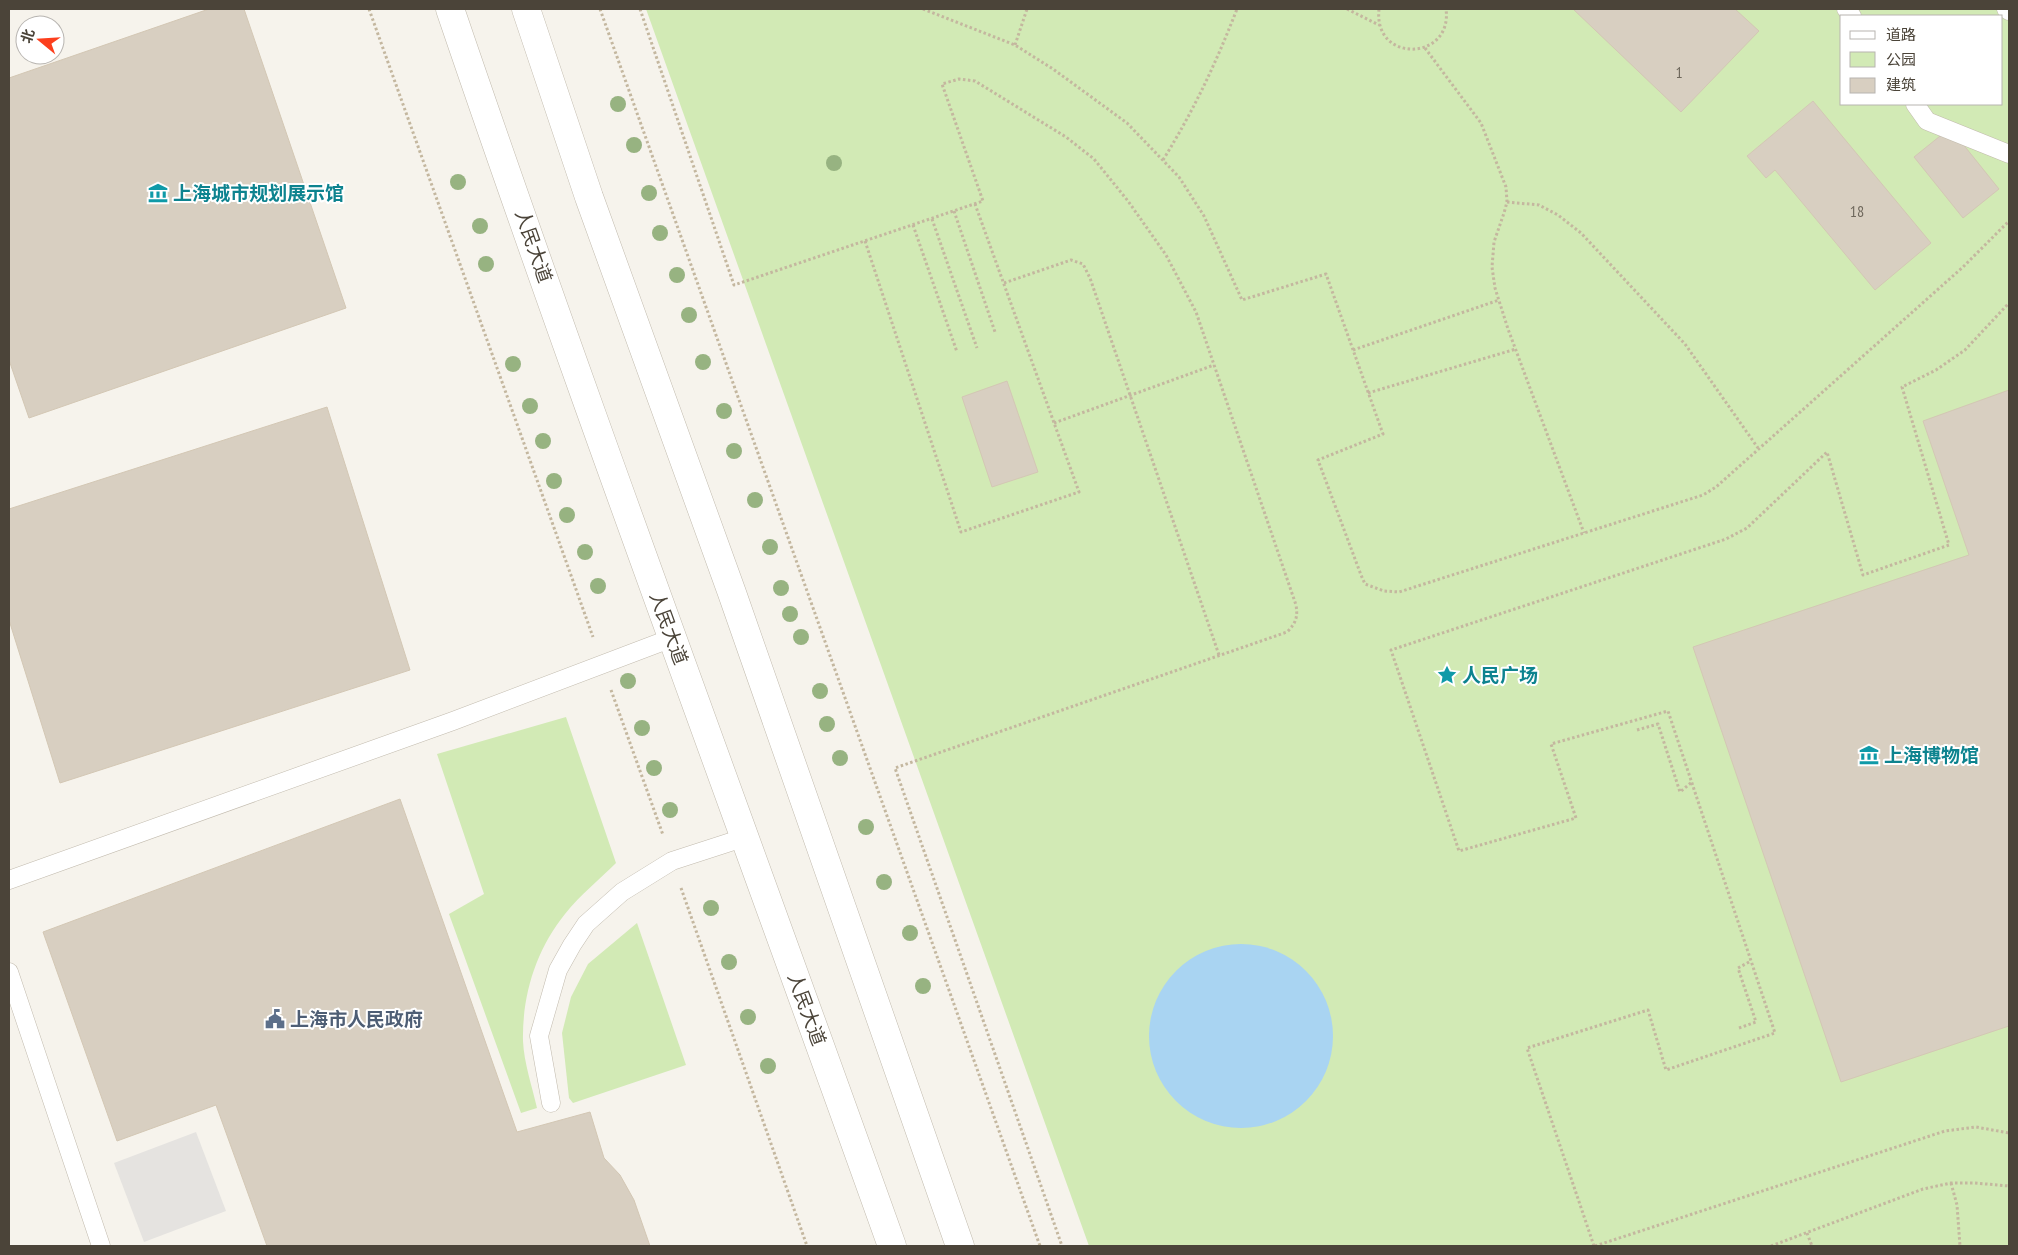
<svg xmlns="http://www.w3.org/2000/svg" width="2018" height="1255" viewBox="0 0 2018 1255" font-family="'PT Sans Narrow','Noto Sans SC',sans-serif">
<rect width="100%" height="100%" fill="#f6f3ec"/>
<!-- green -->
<g fill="#d2eab5" fill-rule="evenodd">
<path d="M646,9H2009V1246H1089ZM1842,16H2002V104H1842Z"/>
<path d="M566,717L616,863C600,879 580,895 565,914C536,950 522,995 523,1041C524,1063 532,1086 537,1108L521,1113L449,914L484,894L437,754Z"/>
<path d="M637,923L686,1065L573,1103L569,1098L562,1033L571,997L588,964Z"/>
</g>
<!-- parking -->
<path fill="#e5e3e0" d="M196,1132L226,1211L144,1242L114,1163Z"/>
<!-- water -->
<circle fill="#a9d4f2" cx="1241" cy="1036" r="92"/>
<!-- building -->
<g fill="#d8cfc1" stroke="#d3c7b4">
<path d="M209,9H244L346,308L29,418L9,360V78Z"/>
<path d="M1573,9H1735L1759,31L1681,112Z"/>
<path d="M1813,101L1931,243L1875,290L1775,170L1766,178L1747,156Z"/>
<path d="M1950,128L1999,189L1963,218L1914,157Z"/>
<path d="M1007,381L1038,472L992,487L962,397Z"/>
<path d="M2009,390V1026L1841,1082L1693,647L1969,555L1923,421Z"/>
<path d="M327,407L410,670L60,783L9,620V509Z"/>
<path d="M400,799L517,1132L590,1112L604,1158L620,1175L634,1200L650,1246H267L216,1105L117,1141L43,932Z"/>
</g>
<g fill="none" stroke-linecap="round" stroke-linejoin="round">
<defs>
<g id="service">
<path d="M1846,9L1852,16"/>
<path d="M2006,9L2009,11"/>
<path d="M1915,104L1927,121L2009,154"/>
<path d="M9,880L453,721L672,638"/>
<path d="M9,972L101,1246"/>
<path d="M551,1103L539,1036L558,970L572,945L586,924L622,892L672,861L746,837"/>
</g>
<g id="tertiary">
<path d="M450,9C591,423 745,834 892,1246"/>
<path d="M526,9L589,197L732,593L960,1246"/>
</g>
</defs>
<!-- service casing -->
<use href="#service" stroke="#c2bbae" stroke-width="19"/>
<!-- tertiary casing -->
<use href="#tertiary" stroke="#c2bbae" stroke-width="29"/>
<!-- path -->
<g stroke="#c4b79f" stroke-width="3" stroke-dasharray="2.5 2.5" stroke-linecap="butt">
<path d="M369,9L593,637"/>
<path d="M600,9L1040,1246"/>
<path d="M640,9L734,285L983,201L942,84L959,79L975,81L1066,137L1094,159L1128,201L1166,255L1196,312L1296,605C1298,617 1296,623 1287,632L895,768L1062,1246"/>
<path d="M923,9L1015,45L1053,69L1127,123L1179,177L1204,216L1242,300L1326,274L1383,434L1318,460L1361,575L1365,584L1384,591L1399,592L1703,495L1716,487L1963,267L2009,221"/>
<path d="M1347,9L1379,25"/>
<path d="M1379,9C1373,64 1453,61 1446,9"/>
<path d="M1015,45L1027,9"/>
<path d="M1425,48L1481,123L1506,187L1507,202L1504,213L1494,242L1492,267L1495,288L1508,329L1584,533"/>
<path d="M1163,160C1194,110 1216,63 1237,9"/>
<path d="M1507,202L1539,205L1558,215L1581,233L1685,344L1758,448"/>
<path d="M954,211L995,332"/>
<path d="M932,219L977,348"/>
<path d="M913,225L957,352"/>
<path d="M865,241L961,532L1079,492L975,204"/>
<path d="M1004,283L1071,260L1083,264L1090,278L1219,655"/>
<path d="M1353,350L1499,300"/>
<path d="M1368,393L1516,349"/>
<path d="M1054,423L1214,365"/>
<path d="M611,690L663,835"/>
<path d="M1637,730L1658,724L1680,792L1692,782"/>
<path d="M681,888L807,1246"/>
<path d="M1739,1028L1756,1022L1738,968L1751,961"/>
<path d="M1951,1183L1957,1205L1960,1246"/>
<path d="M1807,1233L1812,1246"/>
<path d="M1594,1246L1527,1048L1648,1010L1666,1070L1775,1033L1668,711L1551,744L1576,818L1459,851L1391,650L1726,539L1747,528L1827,452L1863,575L1949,545L1902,387L1936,370L1965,350L2009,303"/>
<path d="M1595,1246L1945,1131L1976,1127L2009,1133"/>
<path d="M1771,1246L1923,1189L1951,1183H1975L2009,1186"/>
</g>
<!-- service -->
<use href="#service" stroke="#fff" stroke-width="18"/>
<!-- tertiary -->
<use href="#tertiary" stroke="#fff" stroke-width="28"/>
</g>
<!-- trees -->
<g fill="#97b381">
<circle cx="618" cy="104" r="8"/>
<circle cx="634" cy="145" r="8"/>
<circle cx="834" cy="163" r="8"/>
<circle cx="458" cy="182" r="8"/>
<circle cx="649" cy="193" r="8"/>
<circle cx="480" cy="226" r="8"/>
<circle cx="660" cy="233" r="8"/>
<circle cx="486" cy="264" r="8"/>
<circle cx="677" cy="275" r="8"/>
<circle cx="689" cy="315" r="8"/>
<circle cx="703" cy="362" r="8"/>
<circle cx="513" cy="364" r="8"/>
<circle cx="530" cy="406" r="8"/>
<circle cx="724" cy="411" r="8"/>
<circle cx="543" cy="441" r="8"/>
<circle cx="734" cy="451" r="8"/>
<circle cx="554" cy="481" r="8"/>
<circle cx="755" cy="500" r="8"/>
<circle cx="567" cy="515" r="8"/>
<circle cx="770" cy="547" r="8"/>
<circle cx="585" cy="552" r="8"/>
<circle cx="598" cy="586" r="8"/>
<circle cx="781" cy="588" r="8"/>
<circle cx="790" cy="614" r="8"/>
<circle cx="801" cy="637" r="8"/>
<circle cx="628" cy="681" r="8"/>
<circle cx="820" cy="691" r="8"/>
<circle cx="827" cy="724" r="8"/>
<circle cx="642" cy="728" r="8"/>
<circle cx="840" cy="758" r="8"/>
<circle cx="654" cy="768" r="8"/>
<circle cx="670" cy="810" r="8"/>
<circle cx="866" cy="827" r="8"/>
<circle cx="884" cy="882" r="8"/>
<circle cx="711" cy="908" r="8"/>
<circle cx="910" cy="933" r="8"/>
<circle cx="729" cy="962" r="8"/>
<circle cx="923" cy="986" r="8"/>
<circle cx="748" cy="1017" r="8"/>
<circle cx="768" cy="1066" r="8"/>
</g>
<!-- icons -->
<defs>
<symbol id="museum-bare" viewBox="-9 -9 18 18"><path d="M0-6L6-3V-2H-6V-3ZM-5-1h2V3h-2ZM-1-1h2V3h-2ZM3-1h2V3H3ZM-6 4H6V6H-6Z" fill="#0f9aa8" stroke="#fff" stroke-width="2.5" paint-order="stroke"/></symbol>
<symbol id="sight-bare" viewBox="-9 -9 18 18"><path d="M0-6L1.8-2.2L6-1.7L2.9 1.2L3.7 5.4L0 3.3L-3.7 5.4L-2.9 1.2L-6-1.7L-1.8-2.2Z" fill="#0f9aa8" stroke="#fff" stroke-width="2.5" paint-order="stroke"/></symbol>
<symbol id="civic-bare" viewBox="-9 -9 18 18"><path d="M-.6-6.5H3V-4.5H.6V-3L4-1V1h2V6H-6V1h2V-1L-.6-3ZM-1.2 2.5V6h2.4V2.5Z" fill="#5c6f8a" stroke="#fff" stroke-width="2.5" paint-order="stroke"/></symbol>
</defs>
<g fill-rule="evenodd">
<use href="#museum-bare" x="144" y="179" width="28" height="28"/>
<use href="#sight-bare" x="1433" y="661" width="28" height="28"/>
<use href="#museum-bare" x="1855" y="741" width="28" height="28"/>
<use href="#civic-bare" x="261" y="1005" width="28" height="28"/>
</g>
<g text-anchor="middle" stroke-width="4" stroke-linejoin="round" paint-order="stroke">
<!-- number labels -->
<g font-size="16" fill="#6e675b">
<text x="1679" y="78">1</text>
<text x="1857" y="217">18</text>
</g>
<!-- culture labels -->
<g font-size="19" font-weight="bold" fill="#0d838f" stroke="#fff" text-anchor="start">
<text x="173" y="200">上海城市规划展示馆</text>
<text x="1462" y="682">人民广场</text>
<text x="1884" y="762">上海博物馆</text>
</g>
<!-- street labels -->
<g font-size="19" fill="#4b4439" stroke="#fff">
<text transform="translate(534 246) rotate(71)" y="7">人民大道</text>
<text transform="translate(669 628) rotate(70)" y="7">人民大道</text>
<text transform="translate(807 1009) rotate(70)" y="7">人民大道</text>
</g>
<!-- service labels -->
<g font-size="19" font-weight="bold" fill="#4e5e75" stroke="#fff" text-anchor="start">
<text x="290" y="1026">上海市人民政府</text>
</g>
</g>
<!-- border -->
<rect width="2018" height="1255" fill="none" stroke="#4b4439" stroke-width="20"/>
<!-- legend -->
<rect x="1840" y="15" width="162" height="90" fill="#ffffff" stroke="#b7b4b0"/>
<rect x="1850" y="31" width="25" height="8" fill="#ffffff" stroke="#b7b4b0"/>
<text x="1886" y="40" font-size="15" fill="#4b4439">道路</text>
<rect x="1850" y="52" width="25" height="15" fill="#d2eab5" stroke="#b7b4b0"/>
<text x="1886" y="65" font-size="15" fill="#4b4439">公园</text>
<rect x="1850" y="78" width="25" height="15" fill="#d8cfc1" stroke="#b7b4b0"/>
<text x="1886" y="90" font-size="15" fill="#4b4439">建筑</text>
<!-- north arrow -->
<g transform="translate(40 40) rotate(288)"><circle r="24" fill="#ffffff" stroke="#b7b4b0"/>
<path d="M0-4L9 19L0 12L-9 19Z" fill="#fc3f1d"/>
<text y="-8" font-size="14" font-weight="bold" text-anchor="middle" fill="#4b4439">北</text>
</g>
</svg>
